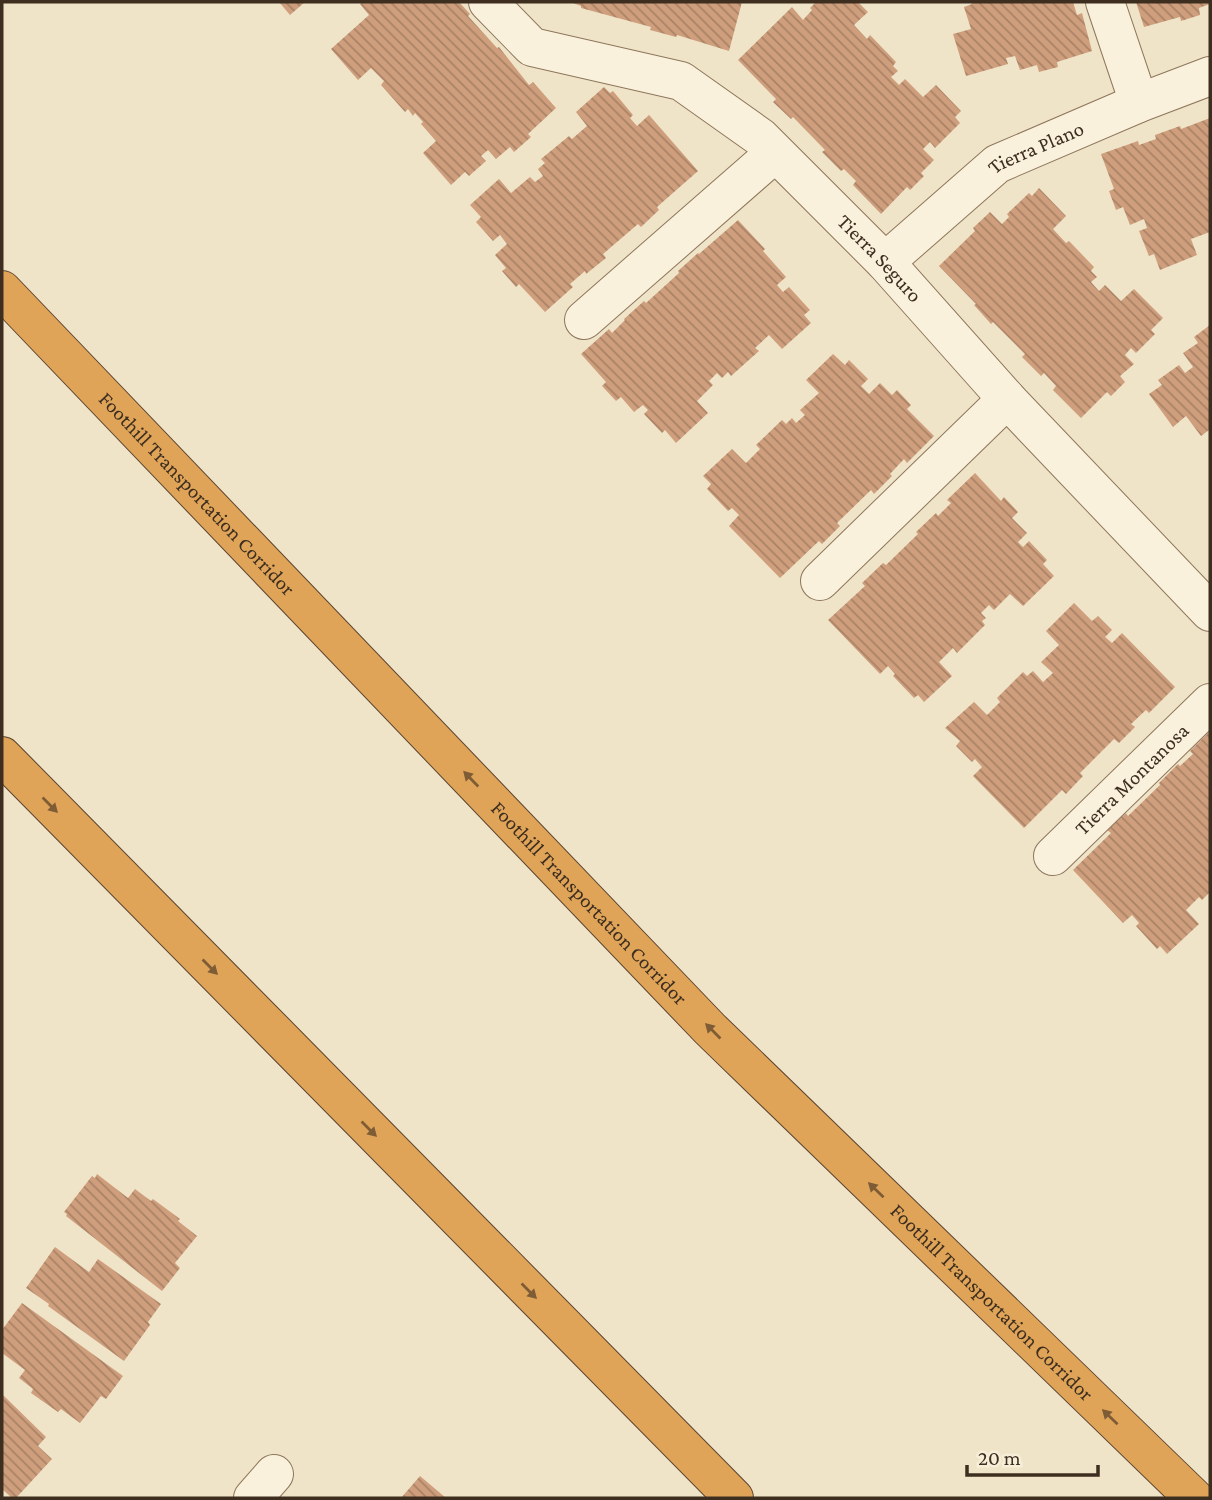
<svg xmlns="http://www.w3.org/2000/svg" width="1212" height="1500" viewBox="0 0 1212 1500" font-family="'Crimson Pro',serif">
<defs>
<pattern id="building-back-hatch" width="6" height="6" patternUnits="userSpaceOnUse" patternTransform="scale(1.75)"><rect width="6" height="6" fill="#cf9f7d"/><path d="M-1 5l2 2M0 0l6 6M5-1l2 2" fill="none" stroke="#a98266"/></pattern>
</defs>
<rect width="100%" height="100%" fill="#f0e4c8"/>
<!-- building -->
<g fill="url(#building-back-hatch)">
<path d="M279,2H305L290,15Z"/>
<path d="M363,2H459L470,14L468,16L497,48L499,47L529,85L533,82L556,108L528,134L531,137L514,152L510,147L496,159L488,150L481,156L486,161L469,176L465,172L451,185L423,153L436,141L421,124L423,122L415,113L413,116L408,109L405,112L381,85L384,81L371,68L358,80L331,49L369,15L360,4Z"/>
<path d="M570,2H742L729,51L677,35L676,37L650,30L651,27L581,8V6Z"/>
<path d="M816,2H858L868,12L854,25L867,39L870,35L896,62L893,66L898,71L891,77L899,85L905,79L923,97L936,85L961,111L955,117L960,123L935,148L930,142L923,149L934,160L921,173L924,176L910,190L907,187L881,214L853,185L856,181L844,169L841,171L822,152L825,150L793,117L791,119L773,102L776,99L738,60L792,7L803,20L812,10L810,8Z"/>
<path d="M971,2H1073L1077,15L1082,13L1092,51L1057,62L1058,67L1039,72L1037,65L1020,70L1015,56L1006,58L1008,64L966,76L953,34L971,29L964,7L972,4Z"/>
<path d="M1136,2H1210V4L1199,8L1200,15L1181,21L1180,17L1144,27Z"/>
<path d="M604,87L610,93L613,91L633,115L630,118L637,126L649,115L698,171L657,207L659,210L641,227L638,224L603,254L606,258L586,274L585,271L570,284L573,287L545,312L519,284L516,287L502,271L506,268L495,255L507,244L500,235L493,241L476,222L481,217L470,205L499,179L511,193L530,177L535,182L543,176L538,169L545,163L541,159L569,136L572,139L587,126L576,112Z"/>
<path d="M1210,118V232L1191,239L1197,255L1160,270L1154,254L1149,256L1139,231L1147,228L1144,219L1130,225L1123,207L1116,210L1109,191L1114,189L1101,154L1138,141L1139,145L1156,139L1155,135L1180,126L1181,129Z"/>
<path d="M1039,188L1066,216L1053,229L1066,243L1069,241L1094,267L1091,271L1097,277L1091,282L1099,291L1105,285L1121,301L1134,289L1163,318L1151,330L1155,334L1136,353L1131,348L1125,355L1134,364L1120,376L1125,382L1111,396L1107,392L1081,418L1053,390L1056,386L1044,373L1041,376L1022,357L1025,354L993,322L991,324L974,305L976,304L939,266L975,231L973,228L990,212L1002,224L1009,217L1007,214L1029,193L1032,196Z"/>
<path d="M738,220L765,249L763,251L786,277L777,285L783,292L789,287L810,310L804,315L811,323L782,349L769,335L755,348L759,351L731,376L728,372L722,378L717,373L709,381L713,385L697,401L708,413L676,443L665,430L662,433L644,414L648,410L643,405L634,412L621,397L616,401L602,386L606,382L581,354L609,329L612,333L625,320L624,319L644,301L646,303L679,273L678,271L698,253L699,254Z"/>
<path d="M1210,325V432L1209,430L1201,436L1186,416L1173,427L1149,394L1162,385L1158,380L1179,365L1185,373L1193,367L1183,353L1198,343L1194,337Z"/>
<path d="M833,354L845,365L849,360L868,379L861,386L869,394L880,383L892,395L897,390L911,405L907,409L934,436L907,463L904,459L890,474L892,476L874,494L871,490L837,523L840,526L822,544L819,541L780,578L729,526L739,515L732,508L728,511L707,489L711,484L703,476L732,449L746,463L760,449L756,445L782,420L786,424L792,418L796,423L805,415L800,410L819,393L806,380Z"/>
<path d="M975,473L1001,501L1004,497L1018,512L1012,518L1027,533L1018,542L1023,547L1029,541L1047,560L1043,564L1054,576L1023,606L1010,594L994,610L989,605L981,613L986,618L982,621L985,625L957,653L953,648L939,662L952,676L924,702L918,695L914,698L893,676L895,674L888,666L880,674L828,620L865,586L862,583L883,563L886,565L918,534L916,532L936,513L938,516L951,503L947,500Z"/>
<path d="M1074,603L1092,621L1098,616L1112,630L1105,637L1112,643L1122,633L1175,687L1149,713L1146,710L1131,724L1135,727L1119,743L1114,739L1080,773L1083,776L1066,794L1062,790L1024,828L973,776L982,767L975,759L972,762L956,746L960,741L945,728L974,702L987,715L1000,702L997,698L1023,672L1027,676L1033,671L1043,682L1053,673L1041,662L1059,645L1046,631Z"/>
<path d="M1210,731V892L1202,900L1199,897L1186,910L1199,924L1167,954L1160,946L1157,949L1136,926L1139,923L1132,915L1123,923L1073,870L1111,833L1107,830L1126,813L1128,816L1160,785L1159,783L1178,764L1180,766L1193,754L1190,751Z"/>
<path d="M97,1174L128,1198L135,1189L151,1201L153,1199L180,1219L178,1221L197,1236L175,1263L180,1268L162,1291L66,1216L67,1214L64,1212L92,1176L95,1178Z"/>
<path d="M55,1247L89,1272L98,1259L161,1304L148,1322L150,1325L124,1361L48,1306L49,1304L26,1288Z"/>
<path d="M22,1303L123,1376L106,1399L101,1396L80,1423L61,1409L58,1412L31,1393L33,1389L19,1378L25,1370L2,1353V1330Z"/>
<path d="M2,1394L46,1437L38,1446L52,1459L16,1498H12L2,1489Z"/>
<path d="M420,1476L446,1498H401Z"/>
</g>
<g fill="none" stroke-linecap="round" stroke-linejoin="round">
<defs>
<g id="minor">
<path id="s1" d="M488,2L532,47L681,81L760,137L885,262L1007,399L1210,612"/>
<path d="M1105,2L1139,103"/>
<path id="s2" d="M885,262L997,164L1139,103L1210,76"/>
<path d="M584,320L775,153"/>
<path d="M820,581L1007,399"/>
<path id="s3" d="M1053,856L1210,703"/>
<path d="M253,1498L274,1474"/>
</g>
<g id="highway">
<path id="s4" d="M2,290L710,1029L1194,1498"/>
<path d="M2,756L734,1498"/>
</g>
</defs>
<!-- minor casing -->
<use href="#minor" stroke="#8d765c" stroke-width="40"/>
<!-- highway casing -->
<use href="#highway" stroke="#5b4430" stroke-width="40"/>
<!-- minor -->
<use href="#minor" stroke="#faf1dc" stroke-width="38"/>
<!-- highway -->
<use href="#highway" stroke="#e0a458" stroke-width="38"/>
</g>
<!-- one-way arrows -->
<defs><path id="oneway-solid" d="M-6-.8H1V-3.2L6.5 0L1 3.2V.8H-6Z" transform="scale(1.75)"/></defs>
<g fill="#7e5d36">
<use href="#oneway-solid" transform="translate(471 779) rotate(-134)"/>
<use href="#oneway-solid" transform="translate(50 805) rotate(45)"/>
<use href="#oneway-solid" transform="translate(210 967) rotate(45)"/>
<use href="#oneway-solid" transform="translate(713 1031) rotate(-135)"/>
<use href="#oneway-solid" transform="translate(369 1129) rotate(45)"/>
<use href="#oneway-solid" transform="translate(876 1190) rotate(-136)"/>
<use href="#oneway-solid" transform="translate(529 1291) rotate(45)"/>
<use href="#oneway-solid" transform="translate(1110 1417) rotate(-136)"/>
</g>
<g text-anchor="middle" stroke-width="6" stroke-linejoin="round" paint-order="stroke">
<!-- street labels -->
<g font-size="21" fill="#3d2e20" stroke="#f7eed8">
<text dy="7" stroke="none"><textPath href="#s2" startOffset="191">Tierra Plano</textPath></text>
<text dy="7" stroke="none"><textPath href="#s1" startOffset="483">Tierra Seguro</textPath></text>
<text dy="7" stroke="none"><textPath href="#s4" startOffset="282">Foothill Transportation Corridor</textPath></text>
<text dy="7" stroke="none"><textPath href="#s3" startOffset="110">Tierra Montanosa</textPath></text>
<text dy="7" stroke="none"><textPath href="#s4" startOffset="849">Foothill Transportation Corridor</textPath></text>
<text dy="7" stroke="none"><textPath href="#s4" startOffset="1416">Foothill Transportation Corridor</textPath></text>
</g>
</g>
<!-- border -->
<rect width="1212" height="1500" fill="none" stroke="#3d2e20" stroke-width="7"/>
<!-- scale -->
<path d="M967 1465v10h131v-10" fill="none" stroke="#3d2e20" stroke-width="3.5"/>
<text x="978" y="1465" font-size="21" fill="#3d2e20" stroke="#f7eed8" stroke-width="5" paint-order="stroke">20 m</text>
</svg>
